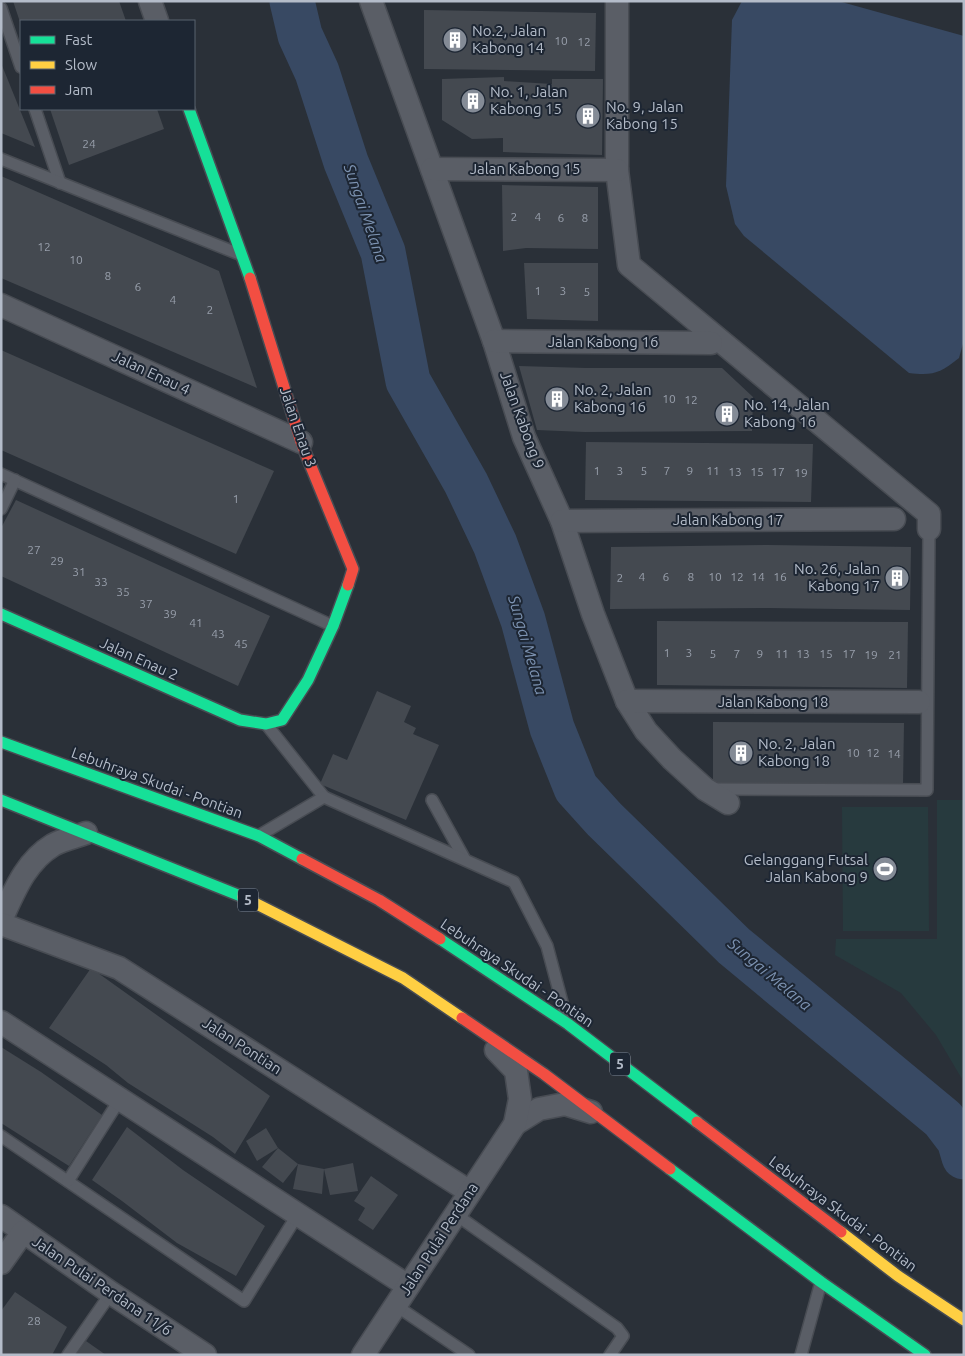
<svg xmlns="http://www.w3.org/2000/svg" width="965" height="1356" viewBox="0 0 965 1356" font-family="Ubuntu,sans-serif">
<rect width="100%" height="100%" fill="#2a3038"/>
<!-- green -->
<g fill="#273a3e">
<path d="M937,800H964L962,1079L936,1035L901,993L835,955L836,939H937Z"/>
<path d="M842,807H928L929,931H843Z"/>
</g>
<!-- water -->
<path fill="#384963" d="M742,1H838L964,36V340L959,358C940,373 933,376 909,373L744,236L735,224L726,186L732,20Z"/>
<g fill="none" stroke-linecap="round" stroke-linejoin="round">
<!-- stream -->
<path stroke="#384963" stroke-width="8" d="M959,1140L964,1132"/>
<!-- river -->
<path stroke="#384963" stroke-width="45" d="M292,1L300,35L317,72L346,162L383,252L408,381L466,483L495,544L523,620L552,728L576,788L604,819L734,946L943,1119L959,1140L964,1157"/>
</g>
<!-- building -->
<g fill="#444950">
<path d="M13,1H119L126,21H21V25Z"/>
<path d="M424,10L596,13L595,71L424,69Z"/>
<path d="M1,63L35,147L1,133Z"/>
<path d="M504,77V81L552,84V79H603L602,155L503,152V138L472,139L442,120V79Z"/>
<path d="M50,109H157L164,129L69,165Z"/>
<path d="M1,176L219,271L257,388L1,278Z"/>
<path d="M502,185L598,187V249L526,248L503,251Z"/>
<path d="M524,263H598V321L527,319Z"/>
<path d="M1,350L274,471L236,554L1,450Z"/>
<path d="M519,366L586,368H722L753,397L752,431L585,432L537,430Z"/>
<path d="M586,442L813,444L811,502L585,500Z"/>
<path d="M16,500L270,616L238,686L1,576V528Z"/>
<path d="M769,545L911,547L910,610L769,608L610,609L611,547Z"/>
<path d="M657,621L908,622L907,688L657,685Z"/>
<path d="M377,691L411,706L404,722L416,728L413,734L439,745L406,820L320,784L333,754L347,760Z"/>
<path d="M713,722L904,723L903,785L713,784Z"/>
<path d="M91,968L270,1096L235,1154L213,1137L128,1083L106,1065L49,1028Z"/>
<path d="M1,1047L41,1072L102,1115L69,1166L1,1123Z"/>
<path d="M127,1127L183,1170L265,1226L236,1276L177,1243L122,1201L92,1180Z"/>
<path d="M266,1128L278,1148L257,1161L246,1141Z"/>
<path d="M278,1148L298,1164L324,1169L353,1163L358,1191L330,1195L324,1169L322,1194L293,1189L298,1164L283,1183L262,1167Z"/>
<path d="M371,1176L398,1195L373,1230L358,1220L365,1208L354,1201Z"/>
<path d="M15,1292L67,1327L52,1355H1V1311Z"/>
<path d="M86,1341L106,1355H76Z"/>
</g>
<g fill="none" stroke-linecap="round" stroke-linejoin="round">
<defs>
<g id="lane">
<path d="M1,8L21,67"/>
<path d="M35,109L60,183"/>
<path d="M1,159L239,254"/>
<path d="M1,474L333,626"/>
<path d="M1,509L15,480"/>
<path d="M266,724L324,797"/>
<path d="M712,789L927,790L929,529"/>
<path d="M432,800L464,858"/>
<path d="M260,835L324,797L514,882L547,946L566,1017"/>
<path d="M1,1136L244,1301L298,1214"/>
<path d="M68,1181L120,1099"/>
<path d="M455,1214L617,1328L623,1336L610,1355"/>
<path d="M395,1305L469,1355"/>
<path d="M68,1355L111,1293"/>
<path d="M801,1355L821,1282"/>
</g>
<g id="street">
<path d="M150,1L157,21"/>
<path d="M371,1L494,341L524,437L562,521L593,614L627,701L646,731L672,759L705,789L728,803"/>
<path d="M617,1V170L629,265L929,514V529"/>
<path d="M432,169L617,170"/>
<path d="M1,305L301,442"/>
<path d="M494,341L711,343"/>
<path d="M562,521L894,519"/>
<path d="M627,701L919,702"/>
<path d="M1,920C14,892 25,862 53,845C62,840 75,837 86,833"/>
<path d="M1,924L119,968L470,1192"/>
<path d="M1,1022L408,1286"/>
<path d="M515,1124L539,1109L565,1104L591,1112"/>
<path d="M1,1216L111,1293L205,1355"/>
<path d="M1,1263L23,1232"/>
<path d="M363,1355L515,1124L520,1099L516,1071L496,1050"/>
</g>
<g id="fast">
<path d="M189,109L250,278"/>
<path d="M1,614L240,720L266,724L282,720L308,680L333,626L348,585"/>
<path d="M1,742L259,836L302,859"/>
<path d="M1,800L243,897"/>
<path d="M440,939L568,1024L697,1122"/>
<path d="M670,1169L821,1282L925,1355"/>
</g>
<g id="slow">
<path d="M243,897L403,978L462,1018"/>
<path d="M841,1232L898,1276L964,1320"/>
</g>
<g id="jam">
<path d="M250,278L301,442L353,569L348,585"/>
<path d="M302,859L379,900L440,939"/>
<path d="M462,1018L544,1074L670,1169"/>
<path d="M697,1122L841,1232"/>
</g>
</defs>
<!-- lane casing -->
<use href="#lane" stroke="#484c53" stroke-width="14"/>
<!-- street casing -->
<use href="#street" stroke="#484c53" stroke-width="25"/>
<!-- fast casing -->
<use href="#fast" stroke="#484c53" stroke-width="14"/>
<!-- slow casing -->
<use href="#slow" stroke="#484c53" stroke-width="14"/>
<!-- jam casing -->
<use href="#jam" stroke="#484c53" stroke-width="14"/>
<!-- lane -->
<use href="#lane" stroke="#5a5e66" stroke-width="11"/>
<!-- street -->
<use href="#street" stroke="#5a5e66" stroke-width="22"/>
<!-- fast -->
<use href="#fast" stroke="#16e098" stroke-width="11"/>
<!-- slow -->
<use href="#slow" stroke="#ffcf43" stroke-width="11"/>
<!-- jam -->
<use href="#jam" stroke="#f24e42" stroke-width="11"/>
</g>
<!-- icons -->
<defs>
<symbol id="building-disc" viewBox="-11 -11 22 22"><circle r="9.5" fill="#848b96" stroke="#1d2633"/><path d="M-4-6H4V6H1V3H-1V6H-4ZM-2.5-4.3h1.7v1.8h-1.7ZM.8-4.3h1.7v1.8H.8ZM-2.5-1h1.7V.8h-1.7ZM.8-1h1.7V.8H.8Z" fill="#fff"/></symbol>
<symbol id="stadium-disc" viewBox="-11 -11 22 22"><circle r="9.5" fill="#848b96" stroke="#1d2633"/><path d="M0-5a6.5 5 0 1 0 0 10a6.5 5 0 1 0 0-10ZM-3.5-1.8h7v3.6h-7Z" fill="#fff"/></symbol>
</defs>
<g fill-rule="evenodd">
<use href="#building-disc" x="441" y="26" width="28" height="28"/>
<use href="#building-disc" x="459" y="87" width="28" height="28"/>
<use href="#building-disc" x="574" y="102" width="28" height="28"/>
<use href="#building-disc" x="543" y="385" width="28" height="28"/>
<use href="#building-disc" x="713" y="400" width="28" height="28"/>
<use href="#building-disc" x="883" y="564" width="28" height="28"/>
<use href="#building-disc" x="727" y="739" width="28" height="28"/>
<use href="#stadium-disc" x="871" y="855" width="28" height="28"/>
</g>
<g text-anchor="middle" stroke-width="4" stroke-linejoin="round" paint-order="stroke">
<!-- number labels -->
<g font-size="12" fill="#989fab">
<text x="561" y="45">10</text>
<text x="584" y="46">12</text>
<text x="89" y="148">24</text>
<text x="514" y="221">2</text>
<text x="538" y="221">4</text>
<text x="561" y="222">6</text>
<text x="585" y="222">8</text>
<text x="44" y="251">12</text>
<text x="76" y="264">10</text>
<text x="108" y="280">8</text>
<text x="138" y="291">6</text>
<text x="538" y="295">1</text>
<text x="563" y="295">3</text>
<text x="587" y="296">5</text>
<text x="173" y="304">4</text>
<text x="210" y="314">2</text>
<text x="669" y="403">10</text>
<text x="691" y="404">12</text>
<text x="597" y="475">1</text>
<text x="620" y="475">3</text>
<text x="644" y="475">5</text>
<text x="667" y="475">7</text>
<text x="690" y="475">9</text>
<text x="713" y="475">11</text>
<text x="735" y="476">13</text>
<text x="757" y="476">15</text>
<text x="778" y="476">17</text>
<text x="801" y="477">19</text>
<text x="236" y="503">1</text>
<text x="34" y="554">27</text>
<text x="57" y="565">29</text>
<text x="79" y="576">31</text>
<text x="642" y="581">4</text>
<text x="666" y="581">6</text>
<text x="691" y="581">8</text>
<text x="715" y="581">10</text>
<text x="737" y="581">12</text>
<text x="758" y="581">14</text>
<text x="780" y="581">16</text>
<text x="620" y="582">2</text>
<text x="101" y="586">33</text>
<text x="123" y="596">35</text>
<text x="146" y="608">37</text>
<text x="170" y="618">39</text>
<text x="196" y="627">41</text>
<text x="218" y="638">43</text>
<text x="241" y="648">45</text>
<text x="667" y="657">1</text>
<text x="689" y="657">3</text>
<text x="713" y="658">5</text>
<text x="737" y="658">7</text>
<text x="760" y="658">9</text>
<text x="782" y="658">11</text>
<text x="803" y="658">13</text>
<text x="826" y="658">15</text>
<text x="849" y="658">17</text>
<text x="871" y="659">19</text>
<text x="895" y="659">21</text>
<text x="853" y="757">10</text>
<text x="873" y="757">12</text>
<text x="894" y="758">14</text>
<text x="34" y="1325">28</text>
</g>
<!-- shield labels -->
<g fill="#1d2633" stroke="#878f9c" stroke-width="1">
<rect x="238" y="888.5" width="20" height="23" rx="4"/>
<rect x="610" y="1052.5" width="20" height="23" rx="4"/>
</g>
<g font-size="14" font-weight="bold" fill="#b4bcc9">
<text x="248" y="905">5</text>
<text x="620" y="1069">5</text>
</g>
<!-- poi labels -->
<g font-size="15" fill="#b4bcc9" stroke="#1d2633" text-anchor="start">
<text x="472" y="36">No.2, Jalan<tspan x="472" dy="17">Kabong 14</tspan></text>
<text x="490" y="97">No. 1, Jalan<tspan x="490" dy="17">Kabong 15</tspan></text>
<text x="606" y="112">No. 9, Jalan<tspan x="606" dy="17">Kabong 15</tspan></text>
<text x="574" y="395">No. 2, Jalan<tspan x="574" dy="17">Kabong 16</tspan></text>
<text x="744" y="410">No. 14, Jalan<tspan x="744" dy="17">Kabong 16</tspan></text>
<text x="880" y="574" text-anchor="end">No. 26, Jalan<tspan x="880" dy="17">Kabong 17</tspan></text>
<text x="758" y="749">No. 2, Jalan<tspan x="758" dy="17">Kabong 18</tspan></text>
<text x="868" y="865" text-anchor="end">Gelanggang Futsal<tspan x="868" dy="17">Jalan Kabong 9</tspan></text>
</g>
<!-- street labels -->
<g font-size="15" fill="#b4bcc9" stroke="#1d2633">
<text x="525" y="174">Jalan Kabong 15</text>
<text x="603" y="347">Jalan Kabong 16</text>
<text transform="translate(151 373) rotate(25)" y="5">Jalan Enau 4</text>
<text transform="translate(522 420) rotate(70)" y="5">Jalan Kabong 9</text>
<text transform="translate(298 427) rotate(71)" y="5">Jalan Enau 3</text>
<text x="728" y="525">Jalan Kabong 17</text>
<text transform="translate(139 659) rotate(24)" y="5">Jalan Enau 2</text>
<text x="773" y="707">Jalan Kabong 18</text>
<text transform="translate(157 783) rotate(20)" y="5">Lebuhraya Skudai - Pontian</text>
<text transform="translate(517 973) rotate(34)" y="5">Lebuhraya Skudai - Pontian</text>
<text transform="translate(242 1046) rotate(33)" y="5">Jalan Pontian</text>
<text transform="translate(843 1214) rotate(37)" y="5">Lebuhraya Skudai - Pontian</text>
<text transform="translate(439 1239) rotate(-57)" y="5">Jalan Pulai Perdana</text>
<text transform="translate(102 1286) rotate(34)" y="5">Jalan Pulai Perdana 11/6</text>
</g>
<!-- water labels -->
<g font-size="16" font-style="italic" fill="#7c92b1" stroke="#1d2633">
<text transform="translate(366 213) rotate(71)" y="6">Sungai Melana</text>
<text transform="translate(528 645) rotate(74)" y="6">Sungai Melana</text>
<text transform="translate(770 974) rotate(40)" y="6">Sungai Melana</text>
</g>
</g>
<!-- border -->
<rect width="965" height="1356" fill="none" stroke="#b4bcc9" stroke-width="5"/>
<!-- legend -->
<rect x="20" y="20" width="175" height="90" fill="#1d2633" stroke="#59626f"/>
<rect x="30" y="36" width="25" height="8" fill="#16e098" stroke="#59626f"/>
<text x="65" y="45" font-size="15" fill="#b4bcc9">Fast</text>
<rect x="30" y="61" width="25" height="8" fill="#ffcf43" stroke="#59626f"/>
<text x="65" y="70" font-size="15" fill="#b4bcc9">Slow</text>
<rect x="30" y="86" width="25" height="8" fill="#f24e42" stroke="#59626f"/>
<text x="65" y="95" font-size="15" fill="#b4bcc9">Jam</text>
</svg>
